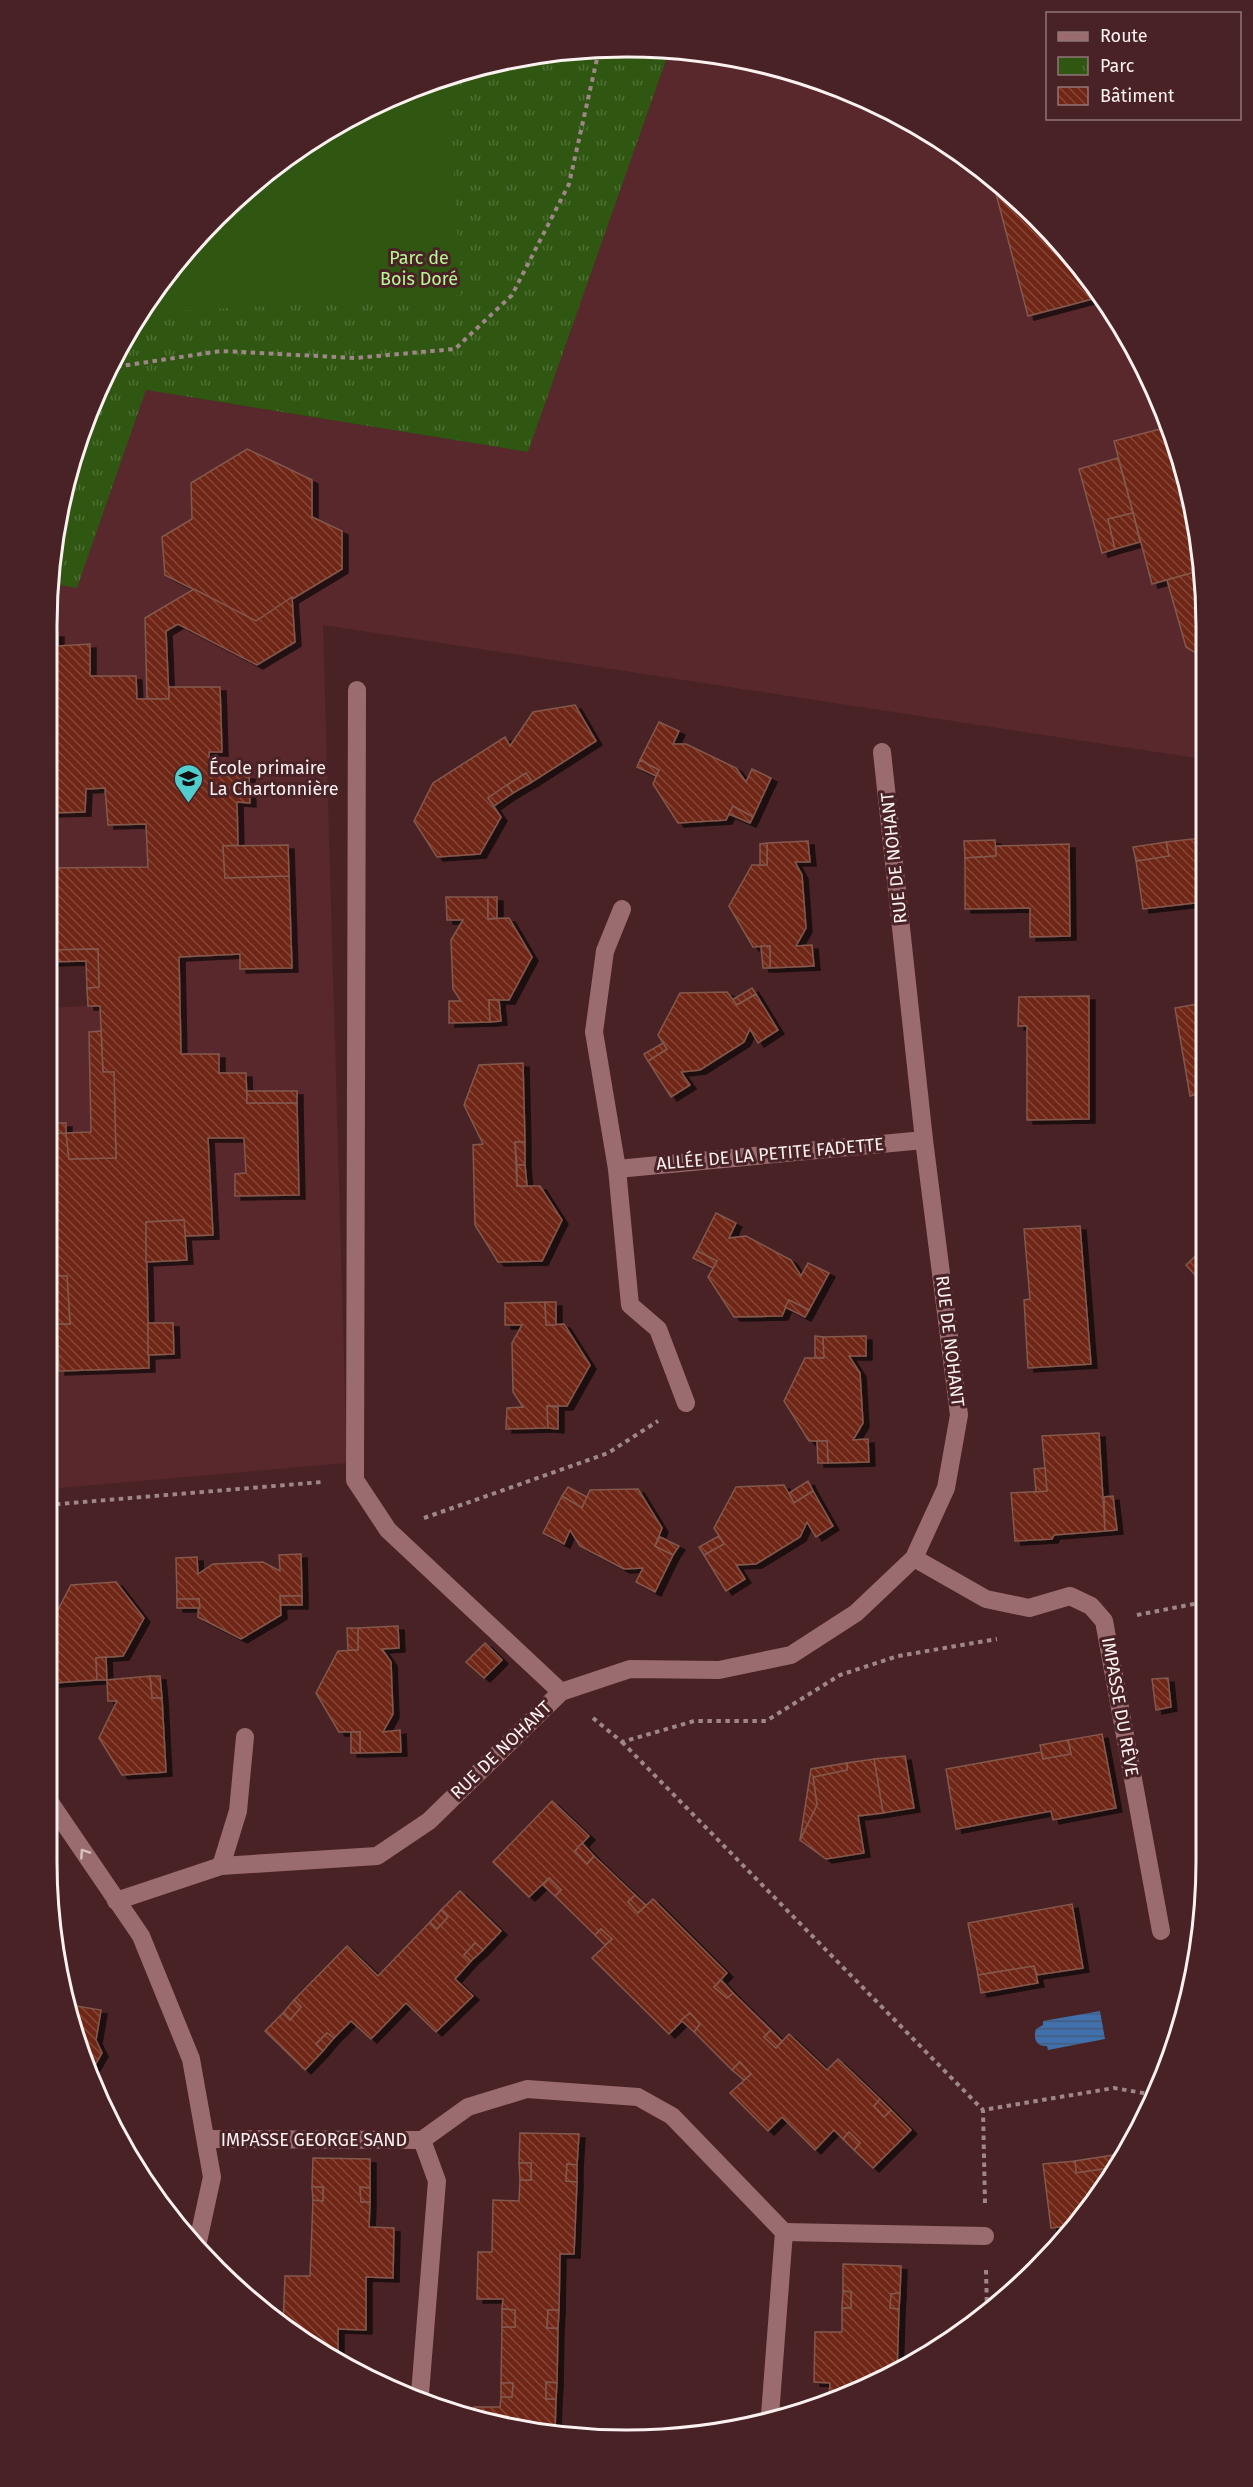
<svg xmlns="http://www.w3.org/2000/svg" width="1253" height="2487" viewBox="0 0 1253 2487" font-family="'Fira Sans',sans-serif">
<defs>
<pattern id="park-tufts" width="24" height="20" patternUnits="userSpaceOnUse" patternTransform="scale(1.5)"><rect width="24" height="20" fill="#305712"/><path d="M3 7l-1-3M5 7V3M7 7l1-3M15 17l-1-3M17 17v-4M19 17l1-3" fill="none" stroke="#4f7035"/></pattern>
<pattern id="water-rules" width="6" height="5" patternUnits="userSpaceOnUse" patternTransform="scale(1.5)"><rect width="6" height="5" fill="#4071ad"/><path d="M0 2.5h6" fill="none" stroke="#465c7a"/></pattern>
<pattern id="building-back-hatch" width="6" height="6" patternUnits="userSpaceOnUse" patternTransform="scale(1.5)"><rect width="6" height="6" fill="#702614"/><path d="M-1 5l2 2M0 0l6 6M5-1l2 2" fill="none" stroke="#854637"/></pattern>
<filter id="shadow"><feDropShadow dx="6" dy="4" stdDeviation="0" flood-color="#0009"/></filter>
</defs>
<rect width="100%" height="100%" fill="#492226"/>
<!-- built -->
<path fill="#58282d" d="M670,49L776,66L883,106L980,167L1087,274L1162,405L1202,551V759L323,625L347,1463L47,1489V1008L88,1006L86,962H47L49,583L77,587L146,390L528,452Z"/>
<!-- park -->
<path fill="url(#park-tufts)" d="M664,48L670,49L528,452L146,390L77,588L49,583L66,477L106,370L166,274L244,191L336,124L440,77L550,52Z"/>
<!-- pitch -->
<path fill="#305712" d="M448,76L461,295L142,313L166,274L244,191L336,124Z"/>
<!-- water -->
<path fill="url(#water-rules)" d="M1100,2011L1105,2039L1048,2050L1047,2046C1036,2047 1033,2038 1036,2029L1043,2025V2021Z"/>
<!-- building -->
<g fill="url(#building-back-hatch)" stroke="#83584d" stroke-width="1.5" filter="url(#shadow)">
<path d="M998,185L1087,274L1100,297L1028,316L994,186Z"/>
<path d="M1168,427L1202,551V570L1152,584L1114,441Z"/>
<path d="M247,449L312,480V517L342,531V569L256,621L165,575L162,537L192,519L191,483Z"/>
<path d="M1118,458L1133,513L1108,519L1115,549L1102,553L1079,469Z"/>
<path d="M1133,513L1140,542L1115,549L1108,519Z"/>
<path d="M1202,570V657L1186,647L1167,580Z"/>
<path d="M194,589L256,621L292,597L295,642L257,665L178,624L166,631L169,699H147L145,618Z"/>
<path d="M48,633H58V646L90,644V676H136L137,699H169V687H220L222,752H209L210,776L249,775L250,803L237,802L238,845L223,846L225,878L289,876L292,968L240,969V954L179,957L181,1054H219V1073H246L247,1103H297L299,1195L235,1196V1174L246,1173L244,1138H208L213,1235L185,1236L184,1220L146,1222L149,1368L59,1371L57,1324H70L67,1276H47V1134L66,1133L69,1159L116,1158L114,1072H103L100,1006H88L87,988L99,987L98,949L47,950V851L48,868L148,867L146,824L108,825L105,788L86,789L85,812L48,813Z"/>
<path d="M575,705L596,741L532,782L526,773L488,798L501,817L480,854L437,857L414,821L433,783L505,737L510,746L533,712Z"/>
<path d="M659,722L679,731L673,744H686L736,768L746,782L752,769L771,778L753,817L733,806L726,820L678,823L653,784L659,770L640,760Z"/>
<path d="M640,760L659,770L656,776L637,767Z"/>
<path d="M526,773L532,782L513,793L507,785Z"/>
<path d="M507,785L513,793L494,806L488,798Z"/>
<path d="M733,806L753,817L750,823L729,814Z"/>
<path d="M1202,838L1203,902L1143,909L1136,861L1169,856L1166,842Z"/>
<path d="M995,840L996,856L965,858L964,841Z"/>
<path d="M808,841L810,862H795L802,875L806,928L796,946L812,945L814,966L770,968V946L753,947L729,906L752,865H767V843Z"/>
<path d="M1166,842L1169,856L1136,861L1133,847Z"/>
<path d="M767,843V865H760V844Z"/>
<path d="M1069,844L1070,936L1030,937V908L965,909V858L996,856V846Z"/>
<path d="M288,845L289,876L225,878L223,846Z"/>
<path d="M446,897H488V919L509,918L532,957L509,1000H489L490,1022L449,1023V1001H461L453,989L451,940L463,920H447Z"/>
<path d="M488,897H497V918L488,919Z"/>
<path d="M761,946H770V968H763Z"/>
<path d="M98,949L99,987L87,988L86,961L47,962V950Z"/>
<path d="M752,988L756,994L737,1005L732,1000Z"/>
<path d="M727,992L737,1005L756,994L778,1030L758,1043L750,1029L744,1042L700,1070L681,1072L690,1085L671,1097L648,1061L667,1049L658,1035L680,993Z"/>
<path d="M1089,996V1119L1027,1120V1026H1018L1019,997Z"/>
<path d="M489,1000H499L501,1021L490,1022Z"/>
<path d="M1203,1003V1093L1190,1096L1175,1008Z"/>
<path d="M101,1031L103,1072H114L116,1158L69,1159L66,1133L91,1132L89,1032Z"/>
<path d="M663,1043L667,1049L648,1061L644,1054Z"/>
<path d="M523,1063L525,1142H515L517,1186H540L562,1220L542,1261L498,1262L475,1225L473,1145L483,1144L464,1105L479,1065Z"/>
<rect x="247" y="1091" width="50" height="12"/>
<path d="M47,1123H66V1133L47,1134Z"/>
<path d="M515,1142H525V1165H517Z"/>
<path d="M517,1165H525L527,1186H517Z"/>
<path d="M716,1213L736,1223L729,1238L746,1236L791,1260L801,1276L808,1263L829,1273L809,1310L789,1300L782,1316L734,1317L708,1277L717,1261L697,1251Z"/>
<path d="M184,1220L187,1260L146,1262V1222Z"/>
<path d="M1080,1226L1091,1364L1028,1368L1024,1300L1030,1299L1024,1229Z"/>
<path d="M1203,1249L1204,1285L1186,1265Z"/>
<path d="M697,1251L717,1261L713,1268L693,1258Z"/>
<path d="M47,1276H67L70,1324H57L55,1289H47Z"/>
<path d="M789,1300L809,1310L805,1317L785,1307Z"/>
<path d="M545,1302L546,1325L564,1324L590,1365L567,1406H547L548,1428L506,1429L507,1408L523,1407L513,1392L512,1343L522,1325H505V1303Z"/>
<path d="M545,1302H556V1325H546Z"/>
<path d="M148,1323H173L174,1354L148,1355Z"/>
<path d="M815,1336L823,1337L824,1358H815Z"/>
<path d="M866,1336V1356H849L860,1373L863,1423L853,1440L868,1439L869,1462L828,1463L827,1441H809L784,1401L805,1358H824L823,1337Z"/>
<path d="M547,1406L558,1407V1429L548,1428Z"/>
<path d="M1099,1433L1105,1531L1054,1535L1052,1539L1015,1541L1011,1493L1047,1491L1042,1436Z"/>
<path d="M817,1441H827L828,1463H818Z"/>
<path d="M1045,1468L1047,1491L1036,1492L1034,1469Z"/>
<path d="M808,1481L813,1491L794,1503L789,1493Z"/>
<path d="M784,1485L794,1503L813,1491L833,1526L816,1537L807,1522L800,1537L756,1564L736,1565L745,1579L726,1591L704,1555L724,1544L714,1528L736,1487Z"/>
<path d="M568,1487L587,1497L582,1508L562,1496Z"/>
<path d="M638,1489L662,1528L655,1546L673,1555L655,1592L636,1582L643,1568L624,1569L580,1546L570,1530L564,1544L543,1533L562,1496L582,1508L590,1490Z"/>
<path d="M1113,1496L1117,1530L1105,1531L1104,1497Z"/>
<path d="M719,1536L724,1544L704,1555L699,1547Z"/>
<path d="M660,1537L679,1546L673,1555L655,1546Z"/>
<path d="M301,1554L302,1596H280L281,1615L241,1639L198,1617L199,1599H177L176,1558L197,1557L198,1574L213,1564L263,1562L280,1571L279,1555Z"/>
<path d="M116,1582L144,1618L123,1656L96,1658L97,1680L54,1683L51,1623L71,1585Z"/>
<path d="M280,1596H302V1605H281Z"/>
<path d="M177,1599H199L200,1608H177Z"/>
<path d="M398,1626L399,1648L382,1649L391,1662L393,1714L383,1732L400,1730L401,1752L360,1753V1732H339L316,1693L338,1651L358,1650V1628Z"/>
<path d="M347,1628H358V1650H348Z"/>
<path d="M485,1643L502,1660L484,1678L466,1662Z"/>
<path d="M106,1657L107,1680H97L96,1658Z"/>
<path d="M150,1676H160L162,1698H152Z"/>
<path d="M150,1676L152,1698H162L166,1772L122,1775L99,1738L117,1701H108L107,1680Z"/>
<path d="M1168,1678L1171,1707L1156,1710L1152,1679Z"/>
<rect x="351" y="1732" width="9" height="21"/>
<path d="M1102,1734L1116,1808L1053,1820L1051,1811L956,1829L946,1769L1041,1752L1043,1759L1071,1754L1068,1740Z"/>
<path d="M1068,1740L1071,1754L1043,1759L1040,1745Z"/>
<path d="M905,1756L914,1808L883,1813L874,1759Z"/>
<path d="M874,1759L883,1813L858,1816L864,1853L826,1859L800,1840L817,1805L813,1777L847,1770V1763Z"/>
<path d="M847,1763V1770L813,1777L817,1805L800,1840L811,1769Z"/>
<path d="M552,1801L589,1836L575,1851L587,1864L594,1856L635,1895L628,1902L638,1913L653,1899L727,1973L714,1987L727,1998L733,1993L771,2030L764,2037L776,2048L789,2034L827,2070L838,2059L880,2099L874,2106L884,2117L891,2110L911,2130L873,2168L854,2150L860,2143L849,2132L843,2139L834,2130L815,2150L782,2117L768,2131L730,2093L751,2074L740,2062L732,2070L694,2032L700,2024L690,2013L669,2034L592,1958L612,1939L601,1929L595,1935L555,1896L561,1890L549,1878L529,1897L493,1862Z"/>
<path d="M582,1843L594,1856L587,1864L575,1851Z"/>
<path d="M549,1878L561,1890L555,1896L543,1885Z"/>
<path d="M460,1891L501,1931L483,1950L475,1943L464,1955L471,1961L455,1979L473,1996L436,2032L406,2003L371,2039L351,2021L334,2038L327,2033L316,2044L323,2051L305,2070L265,2031L283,2013L290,2020L301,2007L294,2000L347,1946L378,1976L430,1922L437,1929L448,1917L441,1910Z"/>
<path d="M635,1895L646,1905L638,1913L628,1902Z"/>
<path d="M1072,1904L1083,1968L1037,1975L1034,1966L978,1975L968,1923Z"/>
<path d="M441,1910L448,1917L437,1929L430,1922Z"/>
<path d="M601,1929L612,1939L605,1945L595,1935Z"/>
<path d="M475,1943L483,1950L471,1961L464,1955Z"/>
<path d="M1034,1966L1038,1983L981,1993L978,1975Z"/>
<path d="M721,1980L733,1993L727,1998L714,1987Z"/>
<path d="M294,2000L301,2007L290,2020L283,2013Z"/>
<path d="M70,2005L101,2010L96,2040L102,2053L91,2072L77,2047Z"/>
<path d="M690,2013L700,2024L694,2032L681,2020Z"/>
<path d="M771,2030L782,2041L776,2048L764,2037Z"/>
<path d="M327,2033L334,2038L323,2051L316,2044Z"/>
<path d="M740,2062L751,2074L744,2080L732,2070Z"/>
<path d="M880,2099L891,2110L884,2117L874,2106Z"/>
<path d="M849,2132L860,2143L854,2150L843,2139Z"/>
<path d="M520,2133L579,2134L577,2165L567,2164L566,2181L577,2182L574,2254H560L559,2310H548L547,2328H558L557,2383L546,2382V2399H556L555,2431L513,2429L474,2415V2407H500L501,2397H512L513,2383H501L502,2327H515V2310L502,2309L503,2299H477L478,2252H492L493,2200L519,2201L520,2180H531V2163H519Z"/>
<path d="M1120,2154L1110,2168L1076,2173L1075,2161Z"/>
<path d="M313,2158L370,2159V2188L360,2187L361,2202H370L369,2227L394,2228L393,2278L366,2277V2330L338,2329V2355H329V2358L283,2325L285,2276H310L313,2200L323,2201V2187H312Z"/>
<path d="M1075,2161L1076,2173L1110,2168L1069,2226L1051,2228L1043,2164Z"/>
<path d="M519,2163H531V2180H520Z"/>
<path d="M567,2164L577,2165V2182L566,2181Z"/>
<path d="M312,2187H323V2201L313,2200Z"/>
<path d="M360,2187L370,2188V2202H361Z"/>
<path d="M843,2264L901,2266L900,2293L891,2294L890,2308L899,2309L897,2372L883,2381L829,2397L830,2383L814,2382L815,2332H842V2308H851V2292L843,2291Z"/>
<path d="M843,2291L851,2292V2308H842Z"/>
<path d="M900,2293L899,2309L890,2308L891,2294Z"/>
<path d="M502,2309L515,2310V2327H502Z"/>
<path d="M548,2310H559L558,2328H547Z"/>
<path d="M546,2382L557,2383L556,2399H546Z"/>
<path d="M501,2383H513L512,2397H501Z"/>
</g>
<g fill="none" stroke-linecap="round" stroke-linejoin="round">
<!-- path -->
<g stroke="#9f8688" stroke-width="4" stroke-dasharray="4.5 4.5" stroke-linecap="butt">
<path d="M108,368L221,351L355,358L455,349L512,295L569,184L599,50"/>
<path d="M47,1505L322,1482"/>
<path d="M424,1518L608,1453L658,1421"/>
<path d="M1137,1615L1204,1602"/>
<path d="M593,1718L622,1742L694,1721H766L840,1675L898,1656L997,1639"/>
<path d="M622,1742L983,2110"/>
<path d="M985,2203L983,2110L1114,2088L1155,2095"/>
<path d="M986,2270L987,2311"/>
</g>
<!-- minor -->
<g stroke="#9b6c6f" stroke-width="18">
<path d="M357,690L355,1480L388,1530L561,1692"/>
<path d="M622,909L605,951L594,1032L617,1169L630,1305L658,1329L686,1403"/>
<path d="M617,1169L924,1140"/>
<path d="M914,1558L986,1599L1029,1608L1070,1596L1091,1606L1104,1621L1161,1931"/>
<path d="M47,1798L141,1936L191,2059L212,2177L197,2246"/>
<path d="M221,1866L238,1811L245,1737"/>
<path d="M116,1901L221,1866L377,1856L429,1821L561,1692L630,1669L719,1670L791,1655L856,1613L914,1558L946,1488L959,1415L924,1140L882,752"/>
<path d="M206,2139L422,2140L468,2107L527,2089L638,2097L672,2116L784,2232L770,2415"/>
<path d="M784,2232L985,2236"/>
<path d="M420,2394L437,2181L422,2140"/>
</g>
</g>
<!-- one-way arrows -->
<defs><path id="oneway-chevron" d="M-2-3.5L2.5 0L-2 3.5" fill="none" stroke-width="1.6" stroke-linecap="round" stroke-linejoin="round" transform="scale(1.5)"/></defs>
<use stroke="#dac2c4" href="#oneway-chevron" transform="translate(84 1853) rotate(-124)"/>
<!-- icons -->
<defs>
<symbol id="school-pin" viewBox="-11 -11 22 30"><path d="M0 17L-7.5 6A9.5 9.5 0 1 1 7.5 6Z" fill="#52cdcd" stroke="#492226"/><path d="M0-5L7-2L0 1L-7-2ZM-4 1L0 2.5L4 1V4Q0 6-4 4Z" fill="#111"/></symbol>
</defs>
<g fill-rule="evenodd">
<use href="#school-pin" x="172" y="762" width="33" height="45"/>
</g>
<g text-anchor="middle" stroke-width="6" stroke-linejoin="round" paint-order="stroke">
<!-- park labels -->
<g font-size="18" fill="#b9f696" stroke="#492226">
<text x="419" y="264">Parc de<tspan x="419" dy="21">Bois Doré</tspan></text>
</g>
<!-- poi labels -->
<g font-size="18" fill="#fcf1f1" stroke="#492226" text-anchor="start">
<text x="209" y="774">École primaire<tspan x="209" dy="21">La Chartonnière</tspan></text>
</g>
<!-- street labels -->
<g font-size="18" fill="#fcf1f1" stroke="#492226">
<text transform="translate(894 858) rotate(-96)" y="6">RUE DE NOHANT</text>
<text transform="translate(770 1154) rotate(-5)" y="6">ALLÉE DE LA PETITE FADETTE</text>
<text transform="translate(950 1341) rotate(83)" y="6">RUE DE NOHANT</text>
<text transform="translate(1120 1707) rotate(80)" y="6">IMPASSE DU RÊVE</text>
<text transform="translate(501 1750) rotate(-44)" y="6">RUE DE NOHANT</text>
<text x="314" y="2146">IMPASSE GEORGE SAND</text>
</g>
</g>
<!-- crop -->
<path d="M0 0H1253V2487H0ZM626 57H627A569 569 0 0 1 1196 626V1861A569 569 0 0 1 627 2430H626A569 569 0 0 1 57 1861V626A569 569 0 0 1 626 57Z" fill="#492226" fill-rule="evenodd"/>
<path fill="none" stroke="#fcf1f1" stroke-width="3" d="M626 57H627A569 569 0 0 1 1196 626V1861A569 569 0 0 1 627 2430H626A569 569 0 0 1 57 1861V626A569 569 0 0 1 626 57Z"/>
<!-- legend -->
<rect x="1046" y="12" width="195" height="108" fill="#492226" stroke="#917577" stroke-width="1.5"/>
<rect x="1058" y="32" width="30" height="9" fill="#9b6c6f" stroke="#917577" stroke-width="1.5"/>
<text x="1100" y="42" font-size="18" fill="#fcf1f1">Route</text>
<rect x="1058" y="57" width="30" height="18" fill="url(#park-tufts)" stroke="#917577" stroke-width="1.5"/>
<text x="1100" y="72" font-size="18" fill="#fcf1f1">Parc</text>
<rect x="1058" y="87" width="30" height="18" fill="url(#building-back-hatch)" stroke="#917577" stroke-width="1.5"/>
<text x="1100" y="102" font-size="18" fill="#fcf1f1">Bâtiment</text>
</svg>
